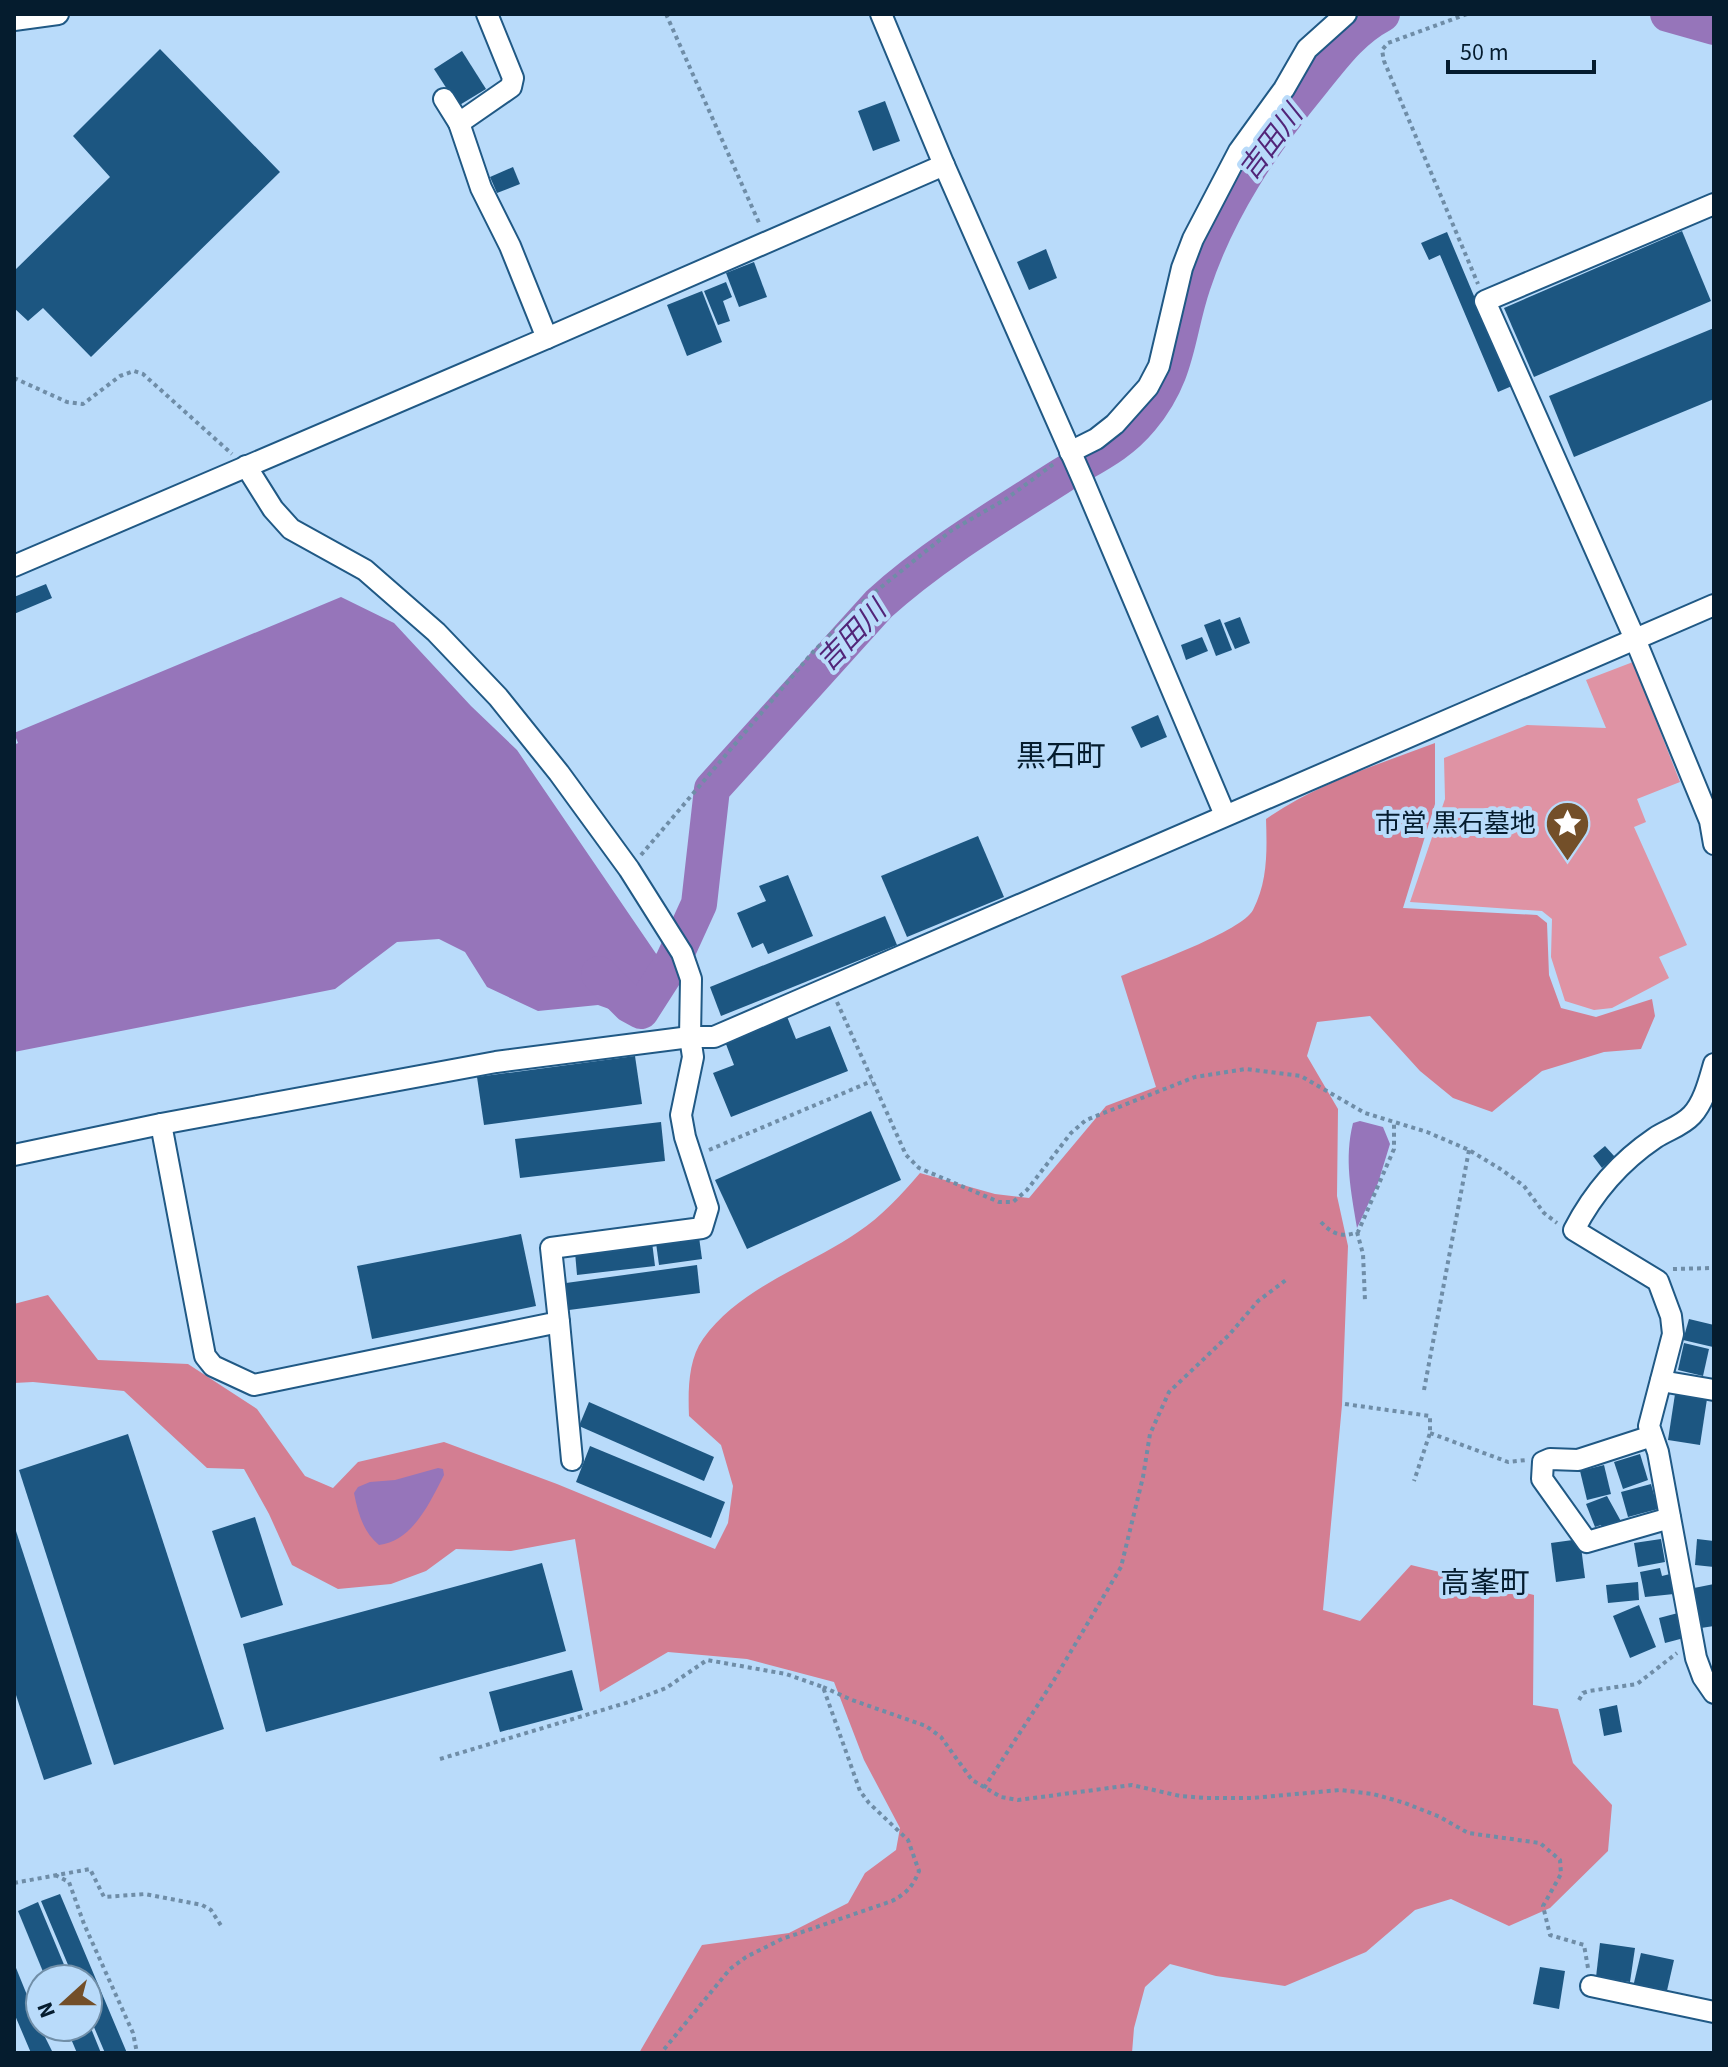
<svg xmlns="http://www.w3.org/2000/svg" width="1728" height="2067" viewBox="0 0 1728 2067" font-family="'Source Sans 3','Noto Sans JP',sans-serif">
<rect width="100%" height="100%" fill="#b9dbfa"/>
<!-- green -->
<path fill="#df93a4" d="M1633,662L1680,782L1637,799L1646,822L1634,827L1687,945L1659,957L1669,978L1612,1008L1594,1010L1565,1001L1551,957L1552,919L1542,911L1410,902L1445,799L1444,758L1527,725L1606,728L1586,680Z"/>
<!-- forest -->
<path fill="#d37e92" d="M1435,743V804L1403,908L1537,915L1547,923L1549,975L1561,1008L1596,1017L1652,999L1655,1016L1641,1049L1604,1052L1542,1071L1492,1112L1453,1098L1420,1071L1370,1016L1317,1022L1307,1056L1338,1109L1337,1196L1348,1246L1342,1405L1323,1610L1360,1621L1411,1565L1534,1595L1533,1705L1558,1709L1573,1763L1612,1805L1608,1851L1550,1908L1509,1926L1451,1899L1415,1910L1366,1952L1285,1986L1216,1976L1170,1964L1145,1987L1134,2028L1132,2053H639L702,1945L789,1933L848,1903L865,1873L896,1850L900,1828L864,1760L834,1682L747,1659L668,1652L600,1692L575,1539L511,1551L456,1549L426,1571L391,1584L338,1589L292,1565L269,1514L244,1469L207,1468L124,1391L33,1382L14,1383V1304L48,1295L98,1360L188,1364L257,1409L305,1476L333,1488L358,1462L444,1442L557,1484L715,1549L728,1523L733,1486L721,1445L689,1416C688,1391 688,1360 703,1339C740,1287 807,1267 858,1232C881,1217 902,1194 920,1173L995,1194L1029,1198L1106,1106L1156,1087L1121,976C1148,965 1242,931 1253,910C1268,881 1267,850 1266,819C1318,783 1377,765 1435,743Z"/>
<!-- water -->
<g fill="#9675ba">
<path d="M341,597L394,623L471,706L517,750L659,958L629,1016L598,1005L538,1011L487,987L465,952L439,939L397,942L335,989L14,1052V745L18,743L14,733Z"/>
<path d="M1360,1121L1383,1127L1390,1144L1378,1183L1357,1228C1351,1191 1344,1159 1353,1123Z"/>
<path d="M438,1468L443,1469L444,1475C430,1502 413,1541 379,1545C363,1532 358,1513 354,1493L358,1487L370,1482L395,1480Z"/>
</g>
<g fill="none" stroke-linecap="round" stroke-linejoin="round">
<!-- river -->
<g stroke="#9675ba" stroke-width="36">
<path d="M1668,14L1714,27"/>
<path d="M599,974L630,1005L641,1011L673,961L699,904L712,789L879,604C933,555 997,517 1058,478C1089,458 1117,448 1141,419C1179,374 1176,334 1193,284C1218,208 1262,143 1313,81C1334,55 1352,30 1382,14"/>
</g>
</g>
<!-- building -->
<g fill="#1c5681">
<path d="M160,49L280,172L91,357L43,308L28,321L14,308V271L110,177L73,136Z"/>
<path d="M462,51L486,89L458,106L434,69Z"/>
<path d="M885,101L900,141L873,151L858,111Z"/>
<path d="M513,167L520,184L497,193L490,177Z"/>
<path d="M1682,231L1711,301L1534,377L1504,308Z"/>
<path d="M1447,232L1512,386L1498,392L1440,255L1429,260L1421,243Z"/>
<path d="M1046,249L1057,278L1029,290L1017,262Z"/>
<path d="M754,262L767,297L739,307L726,273Z"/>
<path d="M726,282L732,297L723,301L730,321L718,325L704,291Z"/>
<path d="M702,291L722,342L687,356L667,305Z"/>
<path d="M1714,328V399L1574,457L1549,396Z"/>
<path d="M46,584L52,598L14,614V597Z"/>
<path d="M1240,617L1250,643L1235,649L1224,623Z"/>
<path d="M1220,619L1232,650L1216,656L1204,625Z"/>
<path d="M1202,637L1208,651L1186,660L1181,645Z"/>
<path d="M1158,715L1167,737L1141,748L1131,727Z"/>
<path d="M978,836L1004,897L907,937L881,876Z"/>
<path d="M788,875L813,936L768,954L763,943L752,948L737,913L766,901L759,886Z"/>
<path d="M885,916L897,945L721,1016L710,987Z"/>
<path d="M786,1014L796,1039L830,1026L848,1071L731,1117L713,1073L734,1065L724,1039Z"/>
<path d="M635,1056L642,1104L484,1125L477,1077Z"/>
<path d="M871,1111L901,1180L747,1249L715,1180Z"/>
<path d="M661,1122L665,1161L520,1178L515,1139Z"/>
<path d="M1605,1146L1615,1157L1602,1168L1593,1156Z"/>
<path d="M521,1234L536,1306L372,1339L357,1266Z"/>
<path d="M699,1237L702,1259L659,1265L656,1243Z"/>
<path d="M652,1242L655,1266L577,1275L575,1252Z"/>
<path d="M697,1265L700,1293L569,1310L566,1283Z"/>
<path d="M1689,1319L1714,1325L1713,1347L1683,1340Z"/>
<path d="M1684,1343L1709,1349L1703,1376L1678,1370Z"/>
<path d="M1675,1394L1707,1399L1700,1445L1668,1440Z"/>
<path d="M589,1402L714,1457L704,1481L579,1426Z"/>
<path d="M128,1434L224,1729L114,1765L19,1470Z"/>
<path d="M590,1446L725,1502L711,1538L576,1482Z"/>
<path d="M1640,1454L1648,1480L1623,1489L1614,1462Z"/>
<path d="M1604,1465L1611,1494L1587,1500L1580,1471Z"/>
<path d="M1651,1484L1658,1509L1628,1517L1621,1492Z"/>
<path d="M1607,1496L1623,1525L1604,1533L1601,1525L1595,1527L1586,1504Z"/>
<path d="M255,1517L283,1605L241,1618L212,1531Z"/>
<path d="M15,1528L92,1764L44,1780L14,1689Z"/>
<path d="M1580,1539L1585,1578L1556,1582L1551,1543Z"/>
<path d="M1661,1539L1665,1562L1638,1567L1634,1543Z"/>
<path d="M1697,1539L1714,1541V1567L1695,1565Z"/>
<path d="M542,1563L566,1651L266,1732L243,1644Z"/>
<path d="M1660,1568L1662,1576L1670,1574L1674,1594L1645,1597L1640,1572Z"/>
<path d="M1638,1582L1639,1600L1608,1603L1606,1585Z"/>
<path d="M1714,1584V1626L1701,1628L1694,1588Z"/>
<path d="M1639,1605L1656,1647L1630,1658L1613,1616Z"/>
<path d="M1678,1613L1684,1638L1665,1643L1659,1618Z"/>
<path d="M572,1670L583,1710L500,1732L489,1692Z"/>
<path d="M1617,1705L1622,1732L1604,1736L1599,1709Z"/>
<path d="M60,1894L127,2053H105L88,2013V1979H74L41,1901Z"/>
<path d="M38,1902L70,1979H46L18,1911Z"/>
<path d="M1600,1943L1635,1948L1630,1982L1596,1977Z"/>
<path d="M1641,1953L1674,1960L1666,1995L1633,1987Z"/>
<path d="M14,1963L40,2027L53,2053H31L14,2013Z"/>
<path d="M1540,1967L1565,1971L1559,2009L1533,2004Z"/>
<path d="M88,2021L101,2053H77L66,2027H88Z"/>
</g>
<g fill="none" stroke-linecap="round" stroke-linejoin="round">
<defs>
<g id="minor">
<path d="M881,14L944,165L1083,480L1225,815"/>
<path d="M14,20L58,14"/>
<path d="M444,99L459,123L481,188L510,246L547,338"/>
<path d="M459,123L511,87L513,78L487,14"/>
<path d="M1714,204L1485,301L1635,639L1710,821L1714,844"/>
<path d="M1070,452L1096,439L1115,424L1148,387L1159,366L1182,268L1193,239L1239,151L1284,89L1307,49L1346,14"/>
<path d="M14,566L547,338L944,165"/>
<path d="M1714,1064C1709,1081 1704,1102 1692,1115C1682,1126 1667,1130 1655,1138C1621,1161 1593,1193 1574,1230L1658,1281L1671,1316L1673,1334L1649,1426L1658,1452L1696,1658L1703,1677L1714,1693"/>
<path d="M161,1124L205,1356L213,1366L254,1385L559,1322L551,1248L702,1228L708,1208L685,1137L681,1115L693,1057L690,1037L691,979L682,953L629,869L559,773L498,697L436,632L365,570L291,529L273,509L246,466"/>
<path d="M14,1155L161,1124L496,1062L690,1037H714L1714,605"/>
<path d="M559,1322L572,1460"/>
<path d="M1661,1381L1714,1390"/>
<path d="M1652,1436L1578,1460L1550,1459L1543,1462L1542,1479L1587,1542L1670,1518"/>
<path d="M1591,1986L1714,2012"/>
</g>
</defs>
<!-- minor casing -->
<use href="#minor" stroke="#205985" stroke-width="24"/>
<!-- path -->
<g stroke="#6f8da7" stroke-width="4" stroke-dasharray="4 4" stroke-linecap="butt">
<path d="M666,14L760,225"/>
<path d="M1467,14L1388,43L1382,50L1384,61L1478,284"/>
<path d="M14,378L67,402L83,404L120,376L134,371L143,374L232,454"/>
<path d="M641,855L813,652L864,601L952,530L1006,499L1055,463"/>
<path d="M837,1002L906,1155L919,1168L999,1202H1013L1027,1190L1071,1133L1086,1120L1195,1077L1246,1069L1301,1076L1365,1113L1427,1132L1469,1150L1502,1170L1524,1186L1544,1213L1557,1223"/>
<path d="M709,1150L872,1081"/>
<path d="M1321,1222C1332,1234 1342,1238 1358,1232L1394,1149V1123"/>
<path d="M1357,1232L1363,1254L1365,1301"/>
<path d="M1673,1269L1714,1268"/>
<path d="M1424,1390L1469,1150"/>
<path d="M1345,1404L1430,1416V1433L1414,1481"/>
<path d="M1430,1433L1508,1462L1526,1460"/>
<path d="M823,1687L852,1700L926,1726L941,1737L972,1780L1001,1797L1018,1800L1132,1785L1180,1796L1206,1798H1252L1340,1790L1373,1794L1405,1803L1440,1817L1468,1833L1540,1843L1560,1860L1561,1874L1543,1906L1550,1935L1584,1945L1588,1968"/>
<path d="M1579,1700L1583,1693L1589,1691L1637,1684L1677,1653"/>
<path d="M440,1759L629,1702L666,1688L707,1660L786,1674L823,1687L860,1791L869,1803L908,1840L919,1871C913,1886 907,1893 892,1901L782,1939L746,1957L730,1969L661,2053"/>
<path d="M984,1788L1054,1680L1121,1567L1143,1477L1150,1434L1169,1392L1229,1335L1258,1301L1286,1280"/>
<path d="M55,1875L69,1882L84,1924L133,2033L137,2053"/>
<path d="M14,1883L90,1869L104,1897L145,1894L202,1905L211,1910L222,1927"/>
</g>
<!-- minor -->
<use href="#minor" stroke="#fff" stroke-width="20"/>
</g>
<!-- icons -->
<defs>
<symbol id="sight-pin" viewBox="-11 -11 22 30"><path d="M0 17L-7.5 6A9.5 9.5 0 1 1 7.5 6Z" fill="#734f29" stroke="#b9dbfa"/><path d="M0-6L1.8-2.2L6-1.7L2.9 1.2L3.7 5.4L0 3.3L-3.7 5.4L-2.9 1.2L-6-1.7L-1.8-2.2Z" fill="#fff"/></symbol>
</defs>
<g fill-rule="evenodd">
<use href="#sight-pin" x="1542" y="798" width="51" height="69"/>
</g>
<g text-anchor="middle" stroke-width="8" stroke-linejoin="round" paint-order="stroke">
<!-- poi labels -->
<g font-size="26" fill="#051c2e" stroke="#b9dbfa" text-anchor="end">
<text x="1536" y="832">市営 黒石墓地</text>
</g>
<!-- water labels -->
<g font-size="28" font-style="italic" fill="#522578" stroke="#b9dbfa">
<text transform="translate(1270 142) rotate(-53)" y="10">吉田川</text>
<text transform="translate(851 635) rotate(-46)" y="10">吉田川</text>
</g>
<!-- quarter labels -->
<g font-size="30" fill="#051c2e" stroke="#b9dbfa">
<text x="1061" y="766">黒石町</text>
<text x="1485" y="1593">高峯町</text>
</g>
</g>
<!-- border -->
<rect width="1728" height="2067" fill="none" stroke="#051c2e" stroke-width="32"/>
<!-- north arrow -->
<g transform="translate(64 2003) rotate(249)"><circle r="38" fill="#b9dbfa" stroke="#718fa8" stroke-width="2"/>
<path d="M0-6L14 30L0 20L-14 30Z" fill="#734f29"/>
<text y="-12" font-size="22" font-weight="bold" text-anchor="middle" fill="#051c2e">N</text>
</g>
<!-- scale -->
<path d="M1448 60v12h146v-12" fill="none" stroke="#051c2e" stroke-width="4"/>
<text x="1460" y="60" font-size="24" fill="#051c2e" stroke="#b9dbfa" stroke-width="6" paint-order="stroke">50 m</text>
</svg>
